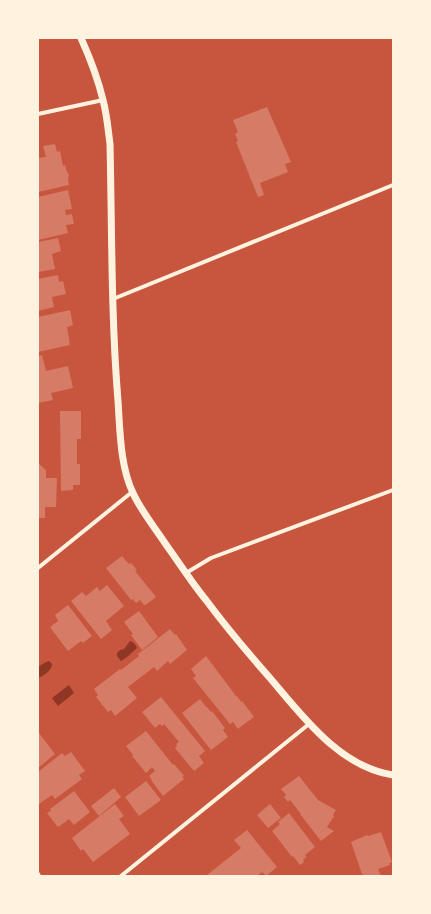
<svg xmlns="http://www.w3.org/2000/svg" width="431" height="914" viewBox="0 0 431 914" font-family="'Varela Round',sans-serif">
<rect width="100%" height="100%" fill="#c8553d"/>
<!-- water -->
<g fill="#8f3625">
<path d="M130,641C134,642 135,644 137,648L127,657L121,661L117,656V653L120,650L124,649Z"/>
<path d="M49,661L52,664C52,670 44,676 38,678V667L46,662Z"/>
<path d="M69,685L74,693L58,706L52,698Z"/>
</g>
<!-- building -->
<g fill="#d67c66">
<path d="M267,107L291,162L285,164L288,172L260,183L264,195L258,197L236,142L238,141L235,134L238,132L233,120Z"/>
<path d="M55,144L57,152L60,151L63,166L65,165L67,172L68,173L69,176L68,178L69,185L38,192V158L46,157L43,146Z"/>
<path d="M68,190L72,209L65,210L66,215L72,214L74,224L66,225L68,233L38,240V197Z"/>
<path d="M58,238L61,251L52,254L55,269L38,272V242Z"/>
<path d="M58,275L59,282L63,281L66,294L52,297L54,307L38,311V279Z"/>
<path d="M70,310L73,325L67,327L70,345L38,352V317Z"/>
<path d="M42,355L46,371L68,366L73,388L51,393L53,400L38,403V356Z"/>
<path d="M60,411H81V439H77V464H80V485H73V490L61,491Z"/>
<path d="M38,463L46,470V478H57L56,507H45V518H38Z"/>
<path d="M122,556L129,564L131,563L137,570L135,571L156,597L147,604L144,605L140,600L136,603L133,599L131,600L106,568Z"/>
<path d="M107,585L124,606L106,621L112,630L101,639L71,601L82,592L86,596L97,587L100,591Z"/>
<path d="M68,605L92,636L83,643L81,641L68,651L50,627L58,621L55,615Z"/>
<path d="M139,611L158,637L142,650L131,635L133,634L124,622Z"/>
<path d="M170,629L175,635L176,634L187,650L170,664L168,661L157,671L154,667L128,687L137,698L115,716L111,710L108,712L96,697L98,695L94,689L120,669L121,670L139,656L138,654Z"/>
<path d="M206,656L236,696H237L241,702L242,701L254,717L239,728L238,729L233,722L230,724L193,678L196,676L191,669Z"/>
<path d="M161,697L205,751L199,756L204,763L194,771L175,748L177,746L176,744L179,742L164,724L162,726L160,724L155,728L142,712Z"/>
<path d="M200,699L206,707H207L211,712L212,711L225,728L223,730L228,737L211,750L182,713Z"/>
<path d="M146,731L173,765L174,764L184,776L182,777L184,779L163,796L151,780H152L149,776L155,771L152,767L146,773L132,756L133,755L126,746Z"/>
<path d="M39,733L55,754L38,768V734Z"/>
<path d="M71,752L85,771L79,775L82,779L55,799L52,795L39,804L38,803V780L39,779L38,772L62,753L65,756Z"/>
<path d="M299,776L318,800L336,810L333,815L334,816L327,827L334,831L321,841L300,814H301L290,800L288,802L284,797L286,795L281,789Z"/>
<path d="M146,781L161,800L139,816L125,797Z"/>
<path d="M114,788L121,797L99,816L91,806Z"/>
<path d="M74,791L90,812L74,825L69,819L58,827L47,813L51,811L50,809Z"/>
<path d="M115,804L124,816L119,819L130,834L93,862L83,849L81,851L72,838Z"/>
<path d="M270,804L281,818L268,828L257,815Z"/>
<path d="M289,813L315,847L305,855L306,857L303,860L304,862L300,865L293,856L292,857L272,831L280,824L278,822Z"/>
<path d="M247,830L277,867L266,876L262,872L257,876H208L207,875L241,848L234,840Z"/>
<path d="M381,832L392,862L389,863L390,865L378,869L381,876H364L363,874H362L351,842L367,835L368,836Z"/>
</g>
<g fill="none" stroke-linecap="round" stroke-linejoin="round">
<!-- minor -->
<g stroke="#fff3e0" stroke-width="4">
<path d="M38,114L103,100"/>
<path d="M113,299L393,185"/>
<path d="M38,568L132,492"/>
<path d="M186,573L211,558L393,490"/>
<path d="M38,874L39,876"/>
<path d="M121,876L309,724"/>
</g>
<!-- tertiary -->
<path stroke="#fff3e0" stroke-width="7" d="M81,38C90,58 98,79 103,100C107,115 108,129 110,144C112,230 111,316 118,401C120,430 120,466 133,493C141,511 156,529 167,546C180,564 192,583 206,600C226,627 248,653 270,678C303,717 340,767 393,775"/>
</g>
<!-- border -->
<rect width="431" height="914" fill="none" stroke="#fff3e0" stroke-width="78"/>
</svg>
